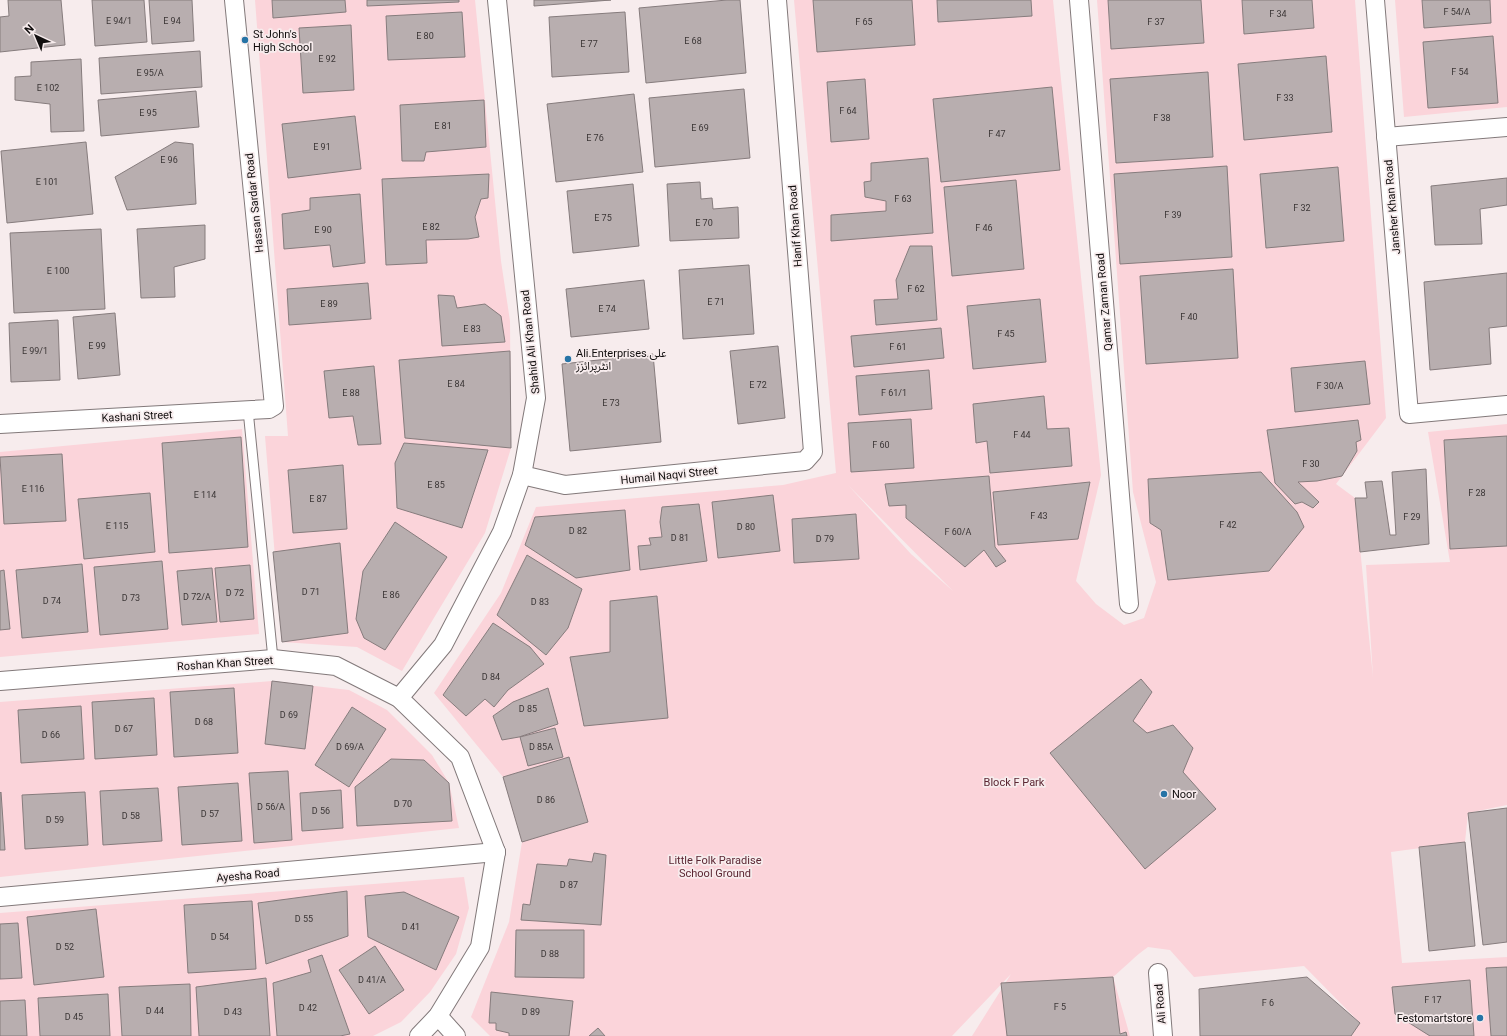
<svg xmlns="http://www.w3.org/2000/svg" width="1507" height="1036" viewBox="0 0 1507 1036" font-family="Roboto,'Noto Sans Arabic',sans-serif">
<rect width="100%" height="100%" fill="#f7eced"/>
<!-- green -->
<g fill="#fbd4da" fill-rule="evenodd">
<path d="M255,0H475L501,261L510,321L511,448L485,533L402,671L357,647L282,642L265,436H288Z"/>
<path d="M794,0H1053L1101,475L1076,581L1096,604L1124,625L1144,618L1156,582L1133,492L1097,0H1355L1386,418L1336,484L1355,498L1373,677L1366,565L1450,562L1428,432L1507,424V805L1468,813L1465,842L1391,852L1402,963L1507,957V1036H1351L1360,1023L1304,966L1194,977L1170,950L1148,947C1135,956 1125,967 1113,977L1130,1036H972L1011,974L952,1036H490L471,1017L509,922L522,842L503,777L434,693L501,593L536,507L783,485L836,473ZM848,485L953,591L911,554Z"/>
<path d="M1395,0H1507V107L1404,117Z"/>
<path d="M242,429L259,634L0,657V452Z"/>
<path d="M272,681L349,690L387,710L432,755L449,783L459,828L0,877V702Z"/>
<path d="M464,877L469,908L456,954L430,992L401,1022L373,1036H0V913Z"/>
</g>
<!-- building -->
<g fill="#b8aeaf" stroke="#867c7d">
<path d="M8,0H61L65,45L0,52V17L9,16Z"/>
<path d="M92,0H144L147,42L95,46Z"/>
<path d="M149,0H192L194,41L152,44Z"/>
<path d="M272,0H345L346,12L273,18Z"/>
<path d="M367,0H459V2L367,6Z"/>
<path d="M534,0H611L534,6Z"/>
<path d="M727,0H740L746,73L646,83L639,8Z"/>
<path d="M813,0H912L915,45L817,52Z"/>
<path d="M937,0H1031L1032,16L938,22Z"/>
<path d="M1108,0H1201L1204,43L1111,49Z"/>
<path d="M1242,0H1312L1314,28L1244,34Z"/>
<path d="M1422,0H1490L1491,23L1424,28Z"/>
<path d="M462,12L465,57L388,60L386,16Z"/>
<path d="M625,12L629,72L552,77L549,17Z"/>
<path d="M351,25L354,90L303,93L299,28Z"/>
<path d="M1493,36L1498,103L1428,108L1423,42Z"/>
<path d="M200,51L202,87L101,94L99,58Z"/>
<path d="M1326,56L1332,132L1244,140L1238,64Z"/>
<path d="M81,59L84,131L51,132L50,104L15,100V77L31,76V62Z"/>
<path d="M1208,72L1213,157L1116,163L1110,79Z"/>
<path d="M865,79L869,139L831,142L827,82Z"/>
<path d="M1052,87L1060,170L941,182L933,99Z"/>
<path d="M744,89L750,158L655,167L649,98Z"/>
<path d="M196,91L199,127L101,136L98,100Z"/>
<path d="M634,94L643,172L556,182L547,104Z"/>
<path d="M484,100L486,147L426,152L424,161H402L400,105Z"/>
<path d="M355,116L361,169L288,178L282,124Z"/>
<path d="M86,142L93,214L7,223L1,151Z"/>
<path d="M175,142L193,144L196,204L127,210L115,177Z"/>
<path d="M928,158L933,233L831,241V215L886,211V201L865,197L864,182L871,181V163Z"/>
<path d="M1227,166L1232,257L1120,264L1114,174Z"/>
<path d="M1338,167L1344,241L1266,248L1260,174Z"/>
<path d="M489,174L488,198L481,199L475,217L479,237L468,239L426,240L427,263L386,265L382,179Z"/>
<path d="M1507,178V205L1480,209L1482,244L1435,245L1431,186Z"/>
<path d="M1016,180L1024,269L952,276L944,187Z"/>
<path d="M700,182L701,199L712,198L713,209L738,207L739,238L670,241L667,184Z"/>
<path d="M633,184L639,246L573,253L567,191Z"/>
<path d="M360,194L365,263L333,267L330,245L284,249L282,214L310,210V198Z"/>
<path d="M205,225V259L174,267L175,297L141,298L137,229Z"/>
<path d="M101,229L105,309L14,313L10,233Z"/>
<path d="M910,246H932L937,320L876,325L874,300L898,299L896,280Z"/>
<path d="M749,265L754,334L683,339L679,270Z"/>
<path d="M1233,269L1238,358L1146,364L1140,276Z"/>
<path d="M1507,273V326L1489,328L1491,364L1430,370L1424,282Z"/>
<path d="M644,280L649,329L571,337L566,289Z"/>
<path d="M368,283L371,319L289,325L287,289Z"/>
<path d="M438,295L454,296L457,308L485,304L501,316L505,342L442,346Z"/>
<path d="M1040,299L1046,362L973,369L967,306Z"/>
<path d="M115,313L120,375L78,379L73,317Z"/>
<path d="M58,320L60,380L11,382L9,323Z"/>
<path d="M941,328L944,358L854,367L851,336Z"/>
<path d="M778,346L785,418L738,424L730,351Z"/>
<path d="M510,351L511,448L405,438L399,360Z"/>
<path d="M653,354L661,442L570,451L562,364Z"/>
<path d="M1365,361L1370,404L1295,412L1291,368Z"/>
<path d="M374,366L381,444L358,445L353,416L329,418L324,371Z"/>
<path d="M929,370L932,409L859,415L856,376Z"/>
<path d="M1044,396L1047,429L1069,428L1072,466L990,473L987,441L976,443L973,404Z"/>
<path d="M911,419L914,468L851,472L848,423Z"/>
<path d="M1358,420L1361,440L1356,442L1357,451L1342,476L1317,481L1298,482L1319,502L1313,508L1302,502L1295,504L1275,483L1267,430Z"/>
<path d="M1507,436V546L1450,549L1444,440Z"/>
<path d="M241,437L248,547L169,553L162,443Z"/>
<path d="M404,443L488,450L462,528L397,508L395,463Z"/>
<path d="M62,454L66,521L4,524L0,457Z"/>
<path d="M343,465L347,529L293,533L288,470Z"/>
<path d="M1426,469L1429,544L1360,552L1355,498H1367L1365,482L1382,481L1390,535H1396L1392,472Z"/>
<path d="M1261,472L1297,512L1304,527L1269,571L1168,580L1161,530L1150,523L1148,479Z"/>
<path d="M989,476L995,547L1006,561L996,567L984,550L965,567L906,518V505L889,506L885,484Z"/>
<path d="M1090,482L1078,539L998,545L993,492Z"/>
<path d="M150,493L155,552L84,559L78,499Z"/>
<path d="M773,495L780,551L718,558L712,502Z"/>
<path d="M699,504L707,561L640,570L638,546L651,545L649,538L662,537L660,522L662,507Z"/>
<path d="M625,510L630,570L576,578L525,545L535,517Z"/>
<path d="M856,514L859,559L794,563L792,519Z"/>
<path d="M395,522L447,557L385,650L364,638L356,619L363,571Z"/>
<path d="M340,543L348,633L282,642L273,552Z"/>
<path d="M527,555L582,589L568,628L546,655L497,615Z"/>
<path d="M162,561L168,629L100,635L94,567Z"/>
<path d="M82,564L88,632L22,638L16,570Z"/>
<path d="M250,565L254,619L220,622L215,568Z"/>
<path d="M212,568L217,622L182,625L177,571Z"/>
<path d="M4,570L10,629L0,630V571Z"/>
<path d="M657,596L668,718L584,726L570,657L610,652V601Z"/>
<path d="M493,623L530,647L544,664L508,690L494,707L485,699L466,716L443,695Z"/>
<path d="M1141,679L1152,692L1133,721L1147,733L1173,725L1193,748L1183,772L1216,809L1145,869L1050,753Z"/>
<path d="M272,681L313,686L305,749L265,744Z"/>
<path d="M234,688L238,753L174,757L170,692Z"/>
<path d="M548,688L558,724L519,737L502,740L493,716L513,702Z"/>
<path d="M154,698L157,755L95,759L92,702Z"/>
<path d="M81,706L84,759L21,763L18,710Z"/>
<path d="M352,707L386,729L349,787L315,765Z"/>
<path d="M555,728L563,757L528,766L520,737Z"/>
<path d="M569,757L588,822L522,842L503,777Z"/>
<path d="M391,759L424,760L449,783L452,821L357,826L355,787Z"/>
<path d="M288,771L292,840L254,843L249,773Z"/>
<path d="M238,783L242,841L182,845L178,787Z"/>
<path d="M158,788L162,841L103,845L100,791Z"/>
<path d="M341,790L343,828L302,831L300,793Z"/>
<path d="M1,792L5,850H0V793Z"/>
<path d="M85,792L88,845L25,849L22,795Z"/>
<path d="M1507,808V942L1483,945L1468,813Z"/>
<path d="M1465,842L1475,946L1429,951L1419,847Z"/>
<path d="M594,853L606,855L601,925L521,920L523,904L530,905L537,864L567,866L569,859L592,862Z"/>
<path d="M347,891L348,936L266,964L258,903Z"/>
<path d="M404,892L459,917L436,970L368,937L365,896Z"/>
<path d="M252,901L256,969L188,973L184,905Z"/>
<path d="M96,909L104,977L34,985L27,917Z"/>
<path d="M18,923L22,978L0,979V924Z"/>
<path d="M516,930H584V978L515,977Z"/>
<path d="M375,946L404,990L369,1014L339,970Z"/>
<path d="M322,955L350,1034L340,1036H277L273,983L311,972L308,960Z"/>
<path d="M1507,967V1036H1491L1486,968Z"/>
<path d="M1113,977L1120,1034L1126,1032L1127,1036H1007L1001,983Z"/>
<path d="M1307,977L1360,1023L1351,1036H1200L1199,989Z"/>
<path d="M266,978L270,1036H199L196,987Z"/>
<path d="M1470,980L1474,1036H1430L1395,1014L1392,987Z"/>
<path d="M190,984L191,1036H122L119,987Z"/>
<path d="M491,992L573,1001L569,1036H509V1033L496,1030V1023H489Z"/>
<path d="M108,994L110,1036H40L38,998Z"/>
<path d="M25,1000L27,1036H0V1001Z"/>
<path d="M598,1028L605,1036H589Z"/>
</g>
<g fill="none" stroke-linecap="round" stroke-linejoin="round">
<defs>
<path id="lane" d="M248,410L273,659"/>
<g id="street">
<path d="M1079,0L1129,604"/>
<path d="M1375,0L1409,414L1507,405"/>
<path d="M1386,137L1507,127"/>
<path d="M0,424L269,409L274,406L234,0"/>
<path d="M522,475L565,485L805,461L813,452L777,0"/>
<path d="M0,681L273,659L336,666L399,698L460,757L496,852"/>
<path d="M399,698L443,645L502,532L522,475L536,398L497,0"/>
<path d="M0,897L496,852"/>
<path d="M1158,973L1163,1036"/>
<path d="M438,1016L456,1036"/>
<path d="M419,1036L438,1016L480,947L496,852"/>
</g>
</defs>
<!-- lane casing -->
<use href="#lane" stroke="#82797a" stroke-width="11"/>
<!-- street casing -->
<use href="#street" stroke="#82797a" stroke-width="20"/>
<!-- lane -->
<use href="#lane" stroke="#fff" stroke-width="9"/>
<!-- street -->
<use href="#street" stroke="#fff" stroke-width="18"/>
</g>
<!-- markers -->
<g fill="#2674a6" stroke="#f7eced" stroke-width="1.5">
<circle cx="245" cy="40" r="4"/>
<circle cx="568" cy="359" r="4"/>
<circle cx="1164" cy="794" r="4"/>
<circle cx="1480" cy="1018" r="4"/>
</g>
<g text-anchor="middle" stroke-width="3.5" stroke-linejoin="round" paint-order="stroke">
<!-- number labels -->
<g font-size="9" fill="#3b3636">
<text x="1457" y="15">F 54/A</text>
<text x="1278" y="17">F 34</text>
<text x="119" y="24">E 94/1</text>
<text x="172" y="24">E 94</text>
<text x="864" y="25">F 65</text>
<text x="1156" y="25">F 37</text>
<text x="425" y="39">E 80</text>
<text x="693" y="44">E 68</text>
<text x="589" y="47">E 77</text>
<text x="327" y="62">E 92</text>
<text x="1460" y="75">F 54</text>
<text x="150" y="76">E 95/A</text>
<text x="48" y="91">E 102</text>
<text x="1285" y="101">F 33</text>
<text x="848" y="114">F 64</text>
<text x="148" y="116">E 95</text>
<text x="1162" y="121">F 38</text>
<text x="443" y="129">E 81</text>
<text x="700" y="131">E 69</text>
<text x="997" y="137">F 47</text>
<text x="595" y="141">E 76</text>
<text x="322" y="150">E 91</text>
<text x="169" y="163">E 96</text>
<text x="47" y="185">E 101</text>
<text x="903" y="202">F 63</text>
<text x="1302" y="211">F 32</text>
<text x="1173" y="218">F 39</text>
<text x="603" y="221">E 75</text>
<text x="704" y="226">E 70</text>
<text x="431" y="230">E 82</text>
<text x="984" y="231">F 46</text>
<text x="323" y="233">E 90</text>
<text x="58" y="274">E 100</text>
<text x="916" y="292">F 62</text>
<text x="716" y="305">E 71</text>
<text x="329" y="307">E 89</text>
<text x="607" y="312">E 74</text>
<text x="1189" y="320">F 40</text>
<text x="472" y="332">E 83</text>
<text x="1006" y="337">F 45</text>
<text x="97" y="349">E 99</text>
<text x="898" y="350">F 61</text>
<text x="35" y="354">E 99/1</text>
<text x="456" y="387">E 84</text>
<text x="758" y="388">E 72</text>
<text x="1330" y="389">F 30/A</text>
<text x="351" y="396">E 88</text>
<text x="894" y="396">F 61/1</text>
<text x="611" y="406">E 73</text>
<text x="1022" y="438">F 44</text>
<text x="881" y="448">F 60</text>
<text x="1311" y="467">F 30</text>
<text x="436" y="488">E 85</text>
<text x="33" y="492">E 116</text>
<text x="1477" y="496">F 28</text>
<text x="205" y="498">E 114</text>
<text x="318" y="502">E 87</text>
<text x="1039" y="519">F 43</text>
<text x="1412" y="520">F 29</text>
<text x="1228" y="528">F 42</text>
<text x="117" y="529">E 115</text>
<text x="746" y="530">D 80</text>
<text x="578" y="534">D 82</text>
<text x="958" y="535">F 60/A</text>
<text x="680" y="541">D 81</text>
<text x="825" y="542">D 79</text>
<text x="311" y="595">D 71</text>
<text x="235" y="596">D 72</text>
<text x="391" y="598">E 86</text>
<text x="197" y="600">D 72/A</text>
<text x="131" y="601">D 73</text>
<text x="52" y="604">D 74</text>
<text x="540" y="605">D 83</text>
<text x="491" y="680">D 84</text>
<text x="528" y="712">D 85</text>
<text x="289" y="718">D 69</text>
<text x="204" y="725">D 68</text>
<text x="124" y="732">D 67</text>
<text x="51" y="738">D 66</text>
<text x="350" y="750">D 69/A</text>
<text x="541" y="750">D 85A</text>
<text x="546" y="803">D 86</text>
<text x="403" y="807">D 70</text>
<text x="271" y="810">D 56/A</text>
<text x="321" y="814">D 56</text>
<text x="210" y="817">D 57</text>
<text x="131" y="819">D 58</text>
<text x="55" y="823">D 59</text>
<text x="569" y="888">D 87</text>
<text x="304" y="922">D 55</text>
<text x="411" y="930">D 41</text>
<text x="220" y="940">D 54</text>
<text x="65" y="950">D 52</text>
<text x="550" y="957">D 88</text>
<text x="372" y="983">D 41/A</text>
<text x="1433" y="1003">F 17</text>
<text x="1268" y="1006">F 6</text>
<text x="1060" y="1010">F 5</text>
<text x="308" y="1011">D 42</text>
<text x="155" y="1014">D 44</text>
<text x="233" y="1015">D 43</text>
<text x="531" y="1015">D 89</text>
<text x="74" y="1020">D 45</text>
</g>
<!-- poi labels -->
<g font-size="11" fill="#110e0e" stroke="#f7eced" text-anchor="start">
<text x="253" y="38">St John's<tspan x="253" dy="13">High School</tspan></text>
<text x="576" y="357">Ali.Enterprises.علی<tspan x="576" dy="13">انٹرپرائزز</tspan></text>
<text x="1172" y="798">Noor</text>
<text x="1472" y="1022" text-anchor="end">Festomartstore</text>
</g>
<!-- street labels -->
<g font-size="11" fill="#110e0e" stroke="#f7eced">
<text transform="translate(254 203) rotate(-96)" y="4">Hassan Sardar Road</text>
<text transform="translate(1392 207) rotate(-95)" y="4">Jansher Khan Road</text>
<text transform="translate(795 226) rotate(-94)" y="4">Hanif Khan Road</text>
<text transform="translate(1104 302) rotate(-95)" y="4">Qamar Zaman Road</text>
<text transform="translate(530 342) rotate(-96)" y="4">Shahid Ali Khan Road</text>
<text transform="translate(137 416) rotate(-3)" y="4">Kashani Street</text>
<text transform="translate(669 475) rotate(-6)" y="4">Humail Naqvi Street</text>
<text transform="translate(225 663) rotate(-4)" y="4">Roshan Khan Street</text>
<text transform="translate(248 875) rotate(-5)" y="4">Ayesha Road</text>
<text transform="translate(1160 1004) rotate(-95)" y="4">Ali Road</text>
</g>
<!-- park labels -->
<g font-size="11" fill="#5b2733" stroke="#f7eced">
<text x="1014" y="786">Block F Park</text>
<text x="715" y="864">Little Folk Paradise<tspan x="715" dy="13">School Ground</tspan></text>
</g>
</g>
<!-- north arrow -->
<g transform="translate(36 36) rotate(316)" stroke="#f7eced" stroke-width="3" paint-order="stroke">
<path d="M0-3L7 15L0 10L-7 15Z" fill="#110e0e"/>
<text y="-6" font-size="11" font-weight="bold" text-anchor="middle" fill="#110e0e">N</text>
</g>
</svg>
